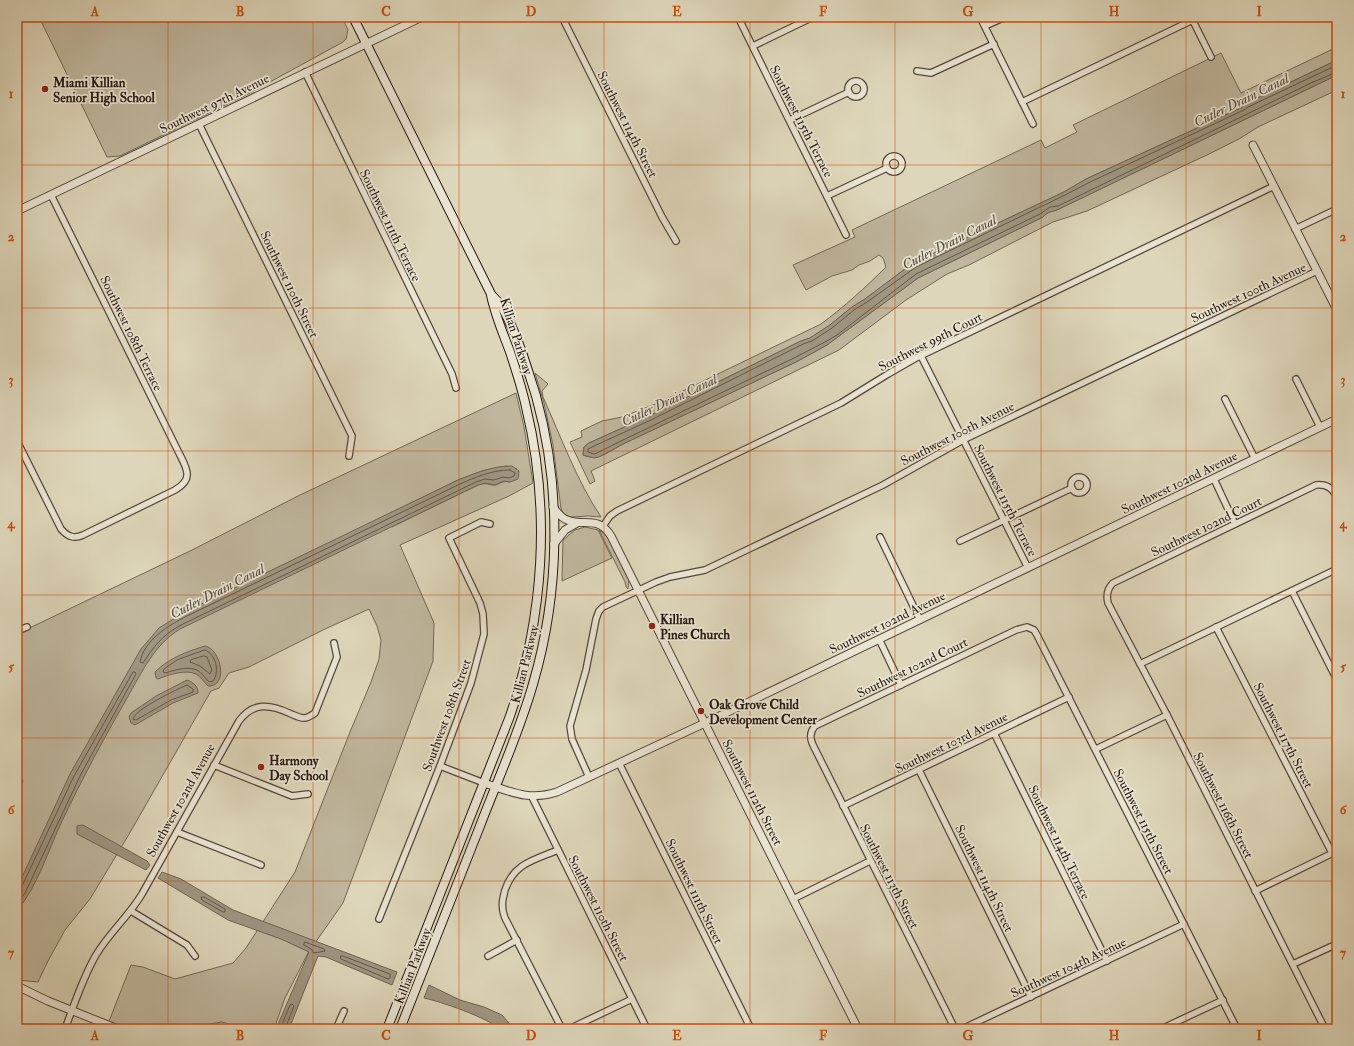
<svg xmlns="http://www.w3.org/2000/svg" width="1354" height="1046" viewBox="0 0 1354 1046" font-family="'IM FELL Double Pica',serif">
<rect width="100%" height="100%" fill="#ded6ba"/>
<filter id="stains"><feTurbulence type="fractalNoise" baseFrequency=".005" numOctaves="4"/><feColorMatrix values="0 0 0 0 .2 0 0 0 0 .09 0 0 0 0 .02 0 0 0 .5 -.17"/></filter>
<radialGradient id="worn" r=".72"><stop offset=".6" stop-color="#630" stop-opacity="0"/><stop offset="1" stop-color="#630" stop-opacity=".3"/></radialGradient>
<!-- green -->
<g fill="#bfb69d" stroke="#726857" fill-rule="evenodd">
<path d="M49,17H342L348,30L346,39L343,42L248,94L120,156L107,157L41,21Z"/>
<path d="M1337,47V60L1245,104L1243,107L1086,179L1064,192L913,263L865,299L852,307L830,325L810,338L801,341L649,416L589,443L584,447L583,455C598,462 610,451 623,444L796,362L827,345L918,278L1043,217C1047,212 1053,211 1059,209L1337,75V90L1258,127L1239,139L1209,154L1087,211L1053,222L969,265L947,274L906,300L839,350L591,471L595,481L590,484L570,442L582,437L581,431L602,421L622,417L658,403L821,324C844,307 866,287 886,267L883,258L879,255L870,261L859,265L852,270L832,276L806,290L793,265L855,237L852,230L1041,140L1045,148L1077,132L1073,125L1221,53L1241,93Z"/>
<path d="M535,373L548,384L542,391L543,397C561,437 577,481 601,517L588,516L570,517L564,514L561,509L553,445L544,403Z"/>
<path d="M516,393L524,427L533,483L509,496L400,545L434,623L433,661L343,903L308,953L285,998L274,1029H243L222,1022L204,1025L202,1029H106L131,965L143,967L175,979L233,963L246,948L295,872L350,732L371,682L379,659L381,640L377,626L369,609L325,629L249,667L229,673L219,688L211,691L128,836L90,899L65,930L48,961L38,982L17,980V634L190,551L300,495ZM506,466L517,469L510,482C501,480 500,485 494,485C486,485 487,482 478,485L392,527L387,515L458,480L482,471Z"/>
<path d="M585,527L598,530L612,558L562,581L563,540L575,530Z"/>
<path d="M599,530L608,537L629,580L628,589L626,587L625,582Z"/>
</g>
<!-- water -->
<g fill="#9f9681" stroke="#6e6454">
<path d="M1337,60V75L1059,209C1053,212 1047,211 1043,217L918,278L827,345L796,362L623,444L599,457L594,458L583,455L584,447L589,443L649,416L801,341L810,338L830,325L852,307L865,299L913,263L1064,192L1086,179L1243,107L1245,104Z"/>
<path d="M512,466L519,471L518,479L510,482L504,481L495,485L485,483L478,485L180,629C154,645 142,672 127,698C104,738 82,779 62,821C48,851 38,885 17,911V888L70,774L141,649L159,628L185,612L458,480C476,473 492,466 512,466Z"/>
<path d="M205,646C221,649 229,687 208,686C204,682 201,677 196,674C186,669 168,675 158,679L156,678L155,672C169,658 186,652 205,646Z"/>
<path d="M187,680C194,683 198,686 198,693L173,703L135,725L131,723L129,717L131,713L156,696Z"/>
<path d="M83,825L147,861L150,865L146,870L77,834V826Z"/>
<path d="M162,872L181,879L233,910L397,972L392,985L326,957L318,956L289,1029H276L309,952L281,939L228,920L158,878Z"/>
<path d="M429,985L460,1000L484,1007L502,1015L514,1029H499C489,1018 439,1001 424,998Z"/>
</g>
<g fill="none" stroke-linecap="round" stroke-linejoin="round">
<!-- shore -->
<g stroke="#625849" stroke-width="1">
<path d="M1337,65L1248,107L1244,110L1088,183L1065,195L916,267L867,302L854,310L832,328L812,341L803,344L651,420L594,446L588,449V452L594,454L597,453L621,441L794,358L825,342L837,335L916,274L1040,214L1050,207L1058,206L1311,83L1337,72"/>
<path d="M510,470L515,473L514,476L509,478L503,477L494,480L485,479L476,482L179,626C162,636 154,646 143,663L140,662C144,640 169,625 187,616L460,484C476,477 492,470 510,470Z"/>
<path d="M205,650C216,654 220,672 213,681L209,682C205,678 202,673 197,670C187,666 175,670 165,673L163,672L164,669L177,660Z"/>
<path d="M204,656L207,657L212,670L210,674L200,666L190,662L191,660Z"/>
<path d="M187,685L193,689V692L171,700L136,720L133,719C134,710 177,689 187,685Z"/>
<path d="M17,889L20,888L22,886L74,776L133,672H135L136,674L81,774L25,893L17,904"/>
<path d="M204,897L225,909V912H223L202,900L201,898Z"/>
<path d="M305,942L324,949L325,951L314,953L311,949L304,945Z"/>
<path d="M341,956H343L390,974V978L388,979L341,959Z"/>
<path d="M280,1029L290,1005L292,1004L294,1006L285,1029"/>
</g>
<defs>
<g id="minor">
<path d="M562,17L662,217L676,241"/>
<path d="M738,17L846,235"/>
<path d="M980,17L1033,124"/>
<path d="M1191,17L1211,57"/>
<path d="M985,26L1005,17"/>
<path d="M753,46L813,17"/>
<path d="M917,71L931,73L994,44"/>
<path d="M305,72L452,374L456,388"/>
<circle cx="856" cy="89" r="8"/>
<path d="M1022,102L1199,17"/>
<path d="M790,120L849,92"/>
<path d="M199,124L352,436L349,456"/>
<circle cx="894" cy="164" r="8"/>
<path d="M827,196L887,168"/>
<path d="M1295,229L1337,209"/>
<path d="M921,356L1028,568"/>
<path d="M1296,379L1320,427"/>
<path d="M1225,399L1255,459"/>
<path d="M17,441L61,529C68,537 74,539 83,535L175,490C194,479 187,469 179,453L51,195"/>
<circle cx="1079" cy="485" r="8"/>
<path d="M1214,479L1235,524"/>
<path d="M603,526L610,516L617,511L841,403L888,374L914,359L1274,186"/>
<path d="M880,537L920,620"/>
<path d="M960,541L1072,488"/>
<path d="M1292,591L1337,680"/>
<path d="M1216,627L1332,853"/>
<path d="M17,631L27,627"/>
<path d="M879,639L901,685"/>
<path d="M1140,664L1337,569"/>
<path d="M994,733L1107,961"/>
<path d="M1096,749L1167,715"/>
<path d="M619,763L751,1029"/>
<path d="M214,765L292,796L308,794"/>
<path d="M440,766L484,783"/>
<path d="M919,770L1031,997"/>
<path d="M589,777L572,739L570,726L586,670L596,619L599,611L603,607L656,582L670,577L705,570L753,547L883,485L963,440L1317,271"/>
<path d="M17,784L19,781"/>
<path d="M532,797L647,1029"/>
<path d="M843,806L1069,697"/>
<path d="M177,832L261,865"/>
<path d="M558,850C534,860 514,863 505,890C502,901 501,908 505,918L562,1029"/>
<path d="M1255,891L1337,851"/>
<path d="M793,899L870,861"/>
<path d="M131,911L187,945L195,956"/>
<path d="M379,919L440,766L471,683L484,634L483,614L480,603L449,538L481,522L490,524"/>
<path d="M488,956L517,940"/>
<path d="M1293,964L1337,944"/>
<path d="M65,1029C74,1005 83,977 96,955C109,933 129,916 142,894L239,721C253,702 270,704 289,713C294,715 299,718 304,718C308,718 312,715 315,713L337,657L334,643"/>
<path d="M336,1029L344,1011"/>
<path d="M569,1029L632,999"/>
<path d="M955,1029L814,747C810,739 809,733 815,726L1016,630L1027,627L1034,630L1037,635L1237,1029"/>
<path d="M962,1029L1184,924"/>
<path d="M1161,1029L1223,1000"/>
<path d="M1325,1029L1167,715L1108,603C1106,595 1107,589 1113,583L1316,485C1327,484 1332,488 1337,497"/>
</g>
<g id="tertiary">
<path d="M1253,145L1337,310"/>
<path d="M17,211L422,17"/>
<path d="M553,507C557,512 561,518 567,520C584,527 598,515 611,536L858,1029"/>
<path d="M554,544L565,530L577,523"/>
<path d="M484,783C512,792 528,801 557,792L705,723L1337,419"/>
<path d="M17,986L48,1001L118,1029"/>
</g>
<g id="secondary">
<path d="M353,17L491,294C495,299 500,303 503,309C518,336 527,367 536,396C562,489 560,592 533,684C519,733 498,779 480,826C453,894 427,961 400,1029"/>
<path d="M387,1029L510,716C544,617 551,510 526,407C522,388 516,370 510,352C503,333 495,315 491,295"/>
</g>
</defs>
<!-- minor casing -->
<use href="#minor" stroke="#53483b" stroke-width="8"/>
<!-- tertiary casing -->
<use href="#tertiary" stroke="#53483b" stroke-width="9"/>
<!-- secondary casing -->
<use href="#secondary" stroke="#251911" stroke-width="10"/>
<!-- minor -->
<use href="#minor" stroke="#eae4d2" stroke-width="5.5"/>
<!-- tertiary -->
<use href="#tertiary" stroke="#eae4d2" stroke-width="7"/>
<!-- secondary -->
<use href="#secondary" stroke="#eae4d2" stroke-width="8"/>
</g>
<!-- grid -->
<path fill="none" stroke="#cb4f0d" stroke-width="1" stroke-opacity="0.55" d="M168,17V1029M313,17V1029M459,17V1029M604,17V1029M750,17V1029M895,17V1029M1041,17V1029M1186,17V1029M17,165H1337M17,308H1337M17,451H1337M17,595H1337M17,738H1337M17,881H1337"/>
<!-- markers -->
<g fill="#8f2418" stroke="#eae4d2" stroke-width="1.5">
<circle cx="45" cy="89" r="4"/>
<circle cx="652" cy="626" r="4"/>
<circle cx="701" cy="711" r="4"/>
<circle cx="261" cy="767" r="4"/>
</g>
<g text-anchor="middle" stroke-width="3.5" stroke-linejoin="round" paint-order="stroke">
<!-- poi labels -->
<g font-size="13" font-weight="bold" fill="#251911" stroke="#eae4d2" text-anchor="start">
<text x="53" y="87">Miami Killian<tspan x="53" dy="15">Senior High School</tspan></text>
<text x="660" y="624">Killian<tspan x="660" dy="15">Pines Church</tspan></text>
<text x="709" y="709">Oak Grove Child<tspan x="709" dy="15">Development Center</tspan></text>
<text x="269" y="765">Harmony<tspan x="269" dy="15">Day School</tspan></text>
</g>
<!-- street labels -->
<g font-size="13" fill="#251911" stroke="#eae4d2">
<text transform="translate(214 103) rotate(-26)" y="5">Southwest 97th Avenue</text>
<text transform="translate(802 121) rotate(63)" y="5">Southwest 115th Terrace</text>
<text transform="translate(628 124) rotate(63)" y="5">Southwest 114th Street</text>
<text transform="translate(391 225) rotate(64)" y="5">Southwest 111th Terrace</text>
<text transform="translate(290 284) rotate(64)" y="5">Southwest 110th Street</text>
<text transform="translate(1248 292) rotate(-25)" y="5">Southwest 100th Avenue</text>
<text transform="translate(132 333) rotate(64)" y="5">Southwest 108th Terrace</text>
<text transform="translate(517 336) rotate(72)" y="5">Killian Parkway</text>
<text transform="translate(930 341) rotate(-27)" y="5">Southwest 99th Court</text>
<text transform="translate(957 433) rotate(-27)" y="5">Southwest 100th Avenue</text>
<text transform="translate(1179 482) rotate(-26)" y="5">Southwest 102nd Avenue</text>
<text transform="translate(1006 500) rotate(63)" y="5">Southwest 115th Terrace</text>
<text transform="translate(1206 526) rotate(-26)" y="5">Southwest 102nd Court</text>
<text transform="translate(887 622) rotate(-26)" y="5">Southwest 102nd Avenue</text>
<text transform="translate(524 664) rotate(-76)" y="5">Killian Parkway</text>
<text transform="translate(912 667) rotate(-26)" y="5">Southwest 102nd Court</text>
<text transform="translate(446 715) rotate(-70)" y="5">Southwest 108th Street</text>
<text transform="translate(1284 735) rotate(63)" y="5">Southwest 117th Street</text>
<text transform="translate(951 742) rotate(-26)" y="5">Southwest 103rd Avenue</text>
<text transform="translate(753 792) rotate(63)" y="5">Southwest 112th Street</text>
<text transform="translate(180 800) rotate(-61)" y="5">Southwest 102nd Avenue</text>
<text transform="translate(1224 805) rotate(63)" y="5">Southwest 116th Street</text>
<text transform="translate(1144 821) rotate(63)" y="5">Southwest 115th Street</text>
<text transform="translate(1060 842) rotate(64)" y="5">Southwest 114th Terrace</text>
<text transform="translate(890 876) rotate(63)" y="5">Southwest 113th Street</text>
<text transform="translate(985 878) rotate(64)" y="5">Southwest 114th Street</text>
<text transform="translate(695 891) rotate(64)" y="5">Southwest 111th Street</text>
<text transform="translate(599 908) rotate(63)" y="5">Southwest 110th Street</text>
<text transform="translate(412 966) rotate(-69)" y="5">Killian Parkway</text>
<text transform="translate(1068 967) rotate(-25)" y="5">Southwest 104th Avenue</text>
</g>
<!-- water labels -->
<g font-size="14" font-style="italic" fill="#564b3e" stroke="#eae4d2">
<text transform="translate(1241 100) rotate(-26)" y="5">Cutler Drain Canal</text>
<text transform="translate(949 242) rotate(-27)" y="5">Cutler Drain Canal</text>
<text transform="translate(669 400) rotate(-25)" y="5">Cutler Drain Canal</text>
<text transform="translate(217 591) rotate(-27)" y="5">Cutler Drain Canal</text>
</g>
</g>
<!-- margin -->
<rect width="1354" height="1046" fill="none" stroke="#ded6ba" stroke-width="44"/>
<rect x="22" y="22" width="1310" height="1002" fill="none" stroke="#cb4f0d" stroke-width="1.5"/>
<g font-size="13" text-anchor="middle" font-weight="bold" fill="#cb4f0d">
<text x="95" y="16">A</text>
<text x="240" y="16">B</text>
<text x="386" y="16">C</text>
<text x="531" y="16">D</text>
<text x="677" y="16">E</text>
<text x="823" y="16">F</text>
<text x="968" y="16">G</text>
<text x="1114" y="16">H</text>
<text x="1259" y="16">I</text>
<text x="11" y="98">1</text>
<text x="1343" y="98">1</text>
<text x="11" y="241">2</text>
<text x="1343" y="241">2</text>
<text x="11" y="384">3</text>
<text x="1343" y="384">3</text>
<text x="11" y="528">4</text>
<text x="1343" y="528">4</text>
<text x="11" y="671">5</text>
<text x="1343" y="671">5</text>
<text x="11" y="814">6</text>
<text x="1343" y="814">6</text>
<text x="11" y="957">7</text>
<text x="1343" y="957">7</text>
<text x="95" y="1040">A</text>
<text x="240" y="1040">B</text>
<text x="386" y="1040">C</text>
<text x="531" y="1040">D</text>
<text x="677" y="1040">E</text>
<text x="823" y="1040">F</text>
<text x="968" y="1040">G</text>
<text x="1114" y="1040">H</text>
<text x="1259" y="1040">I</text>
</g>
<rect width="100%" height="100%" filter="url(#stains)"/>
<rect width="100%" height="100%" fill="url(#worn)"/>
</svg>
